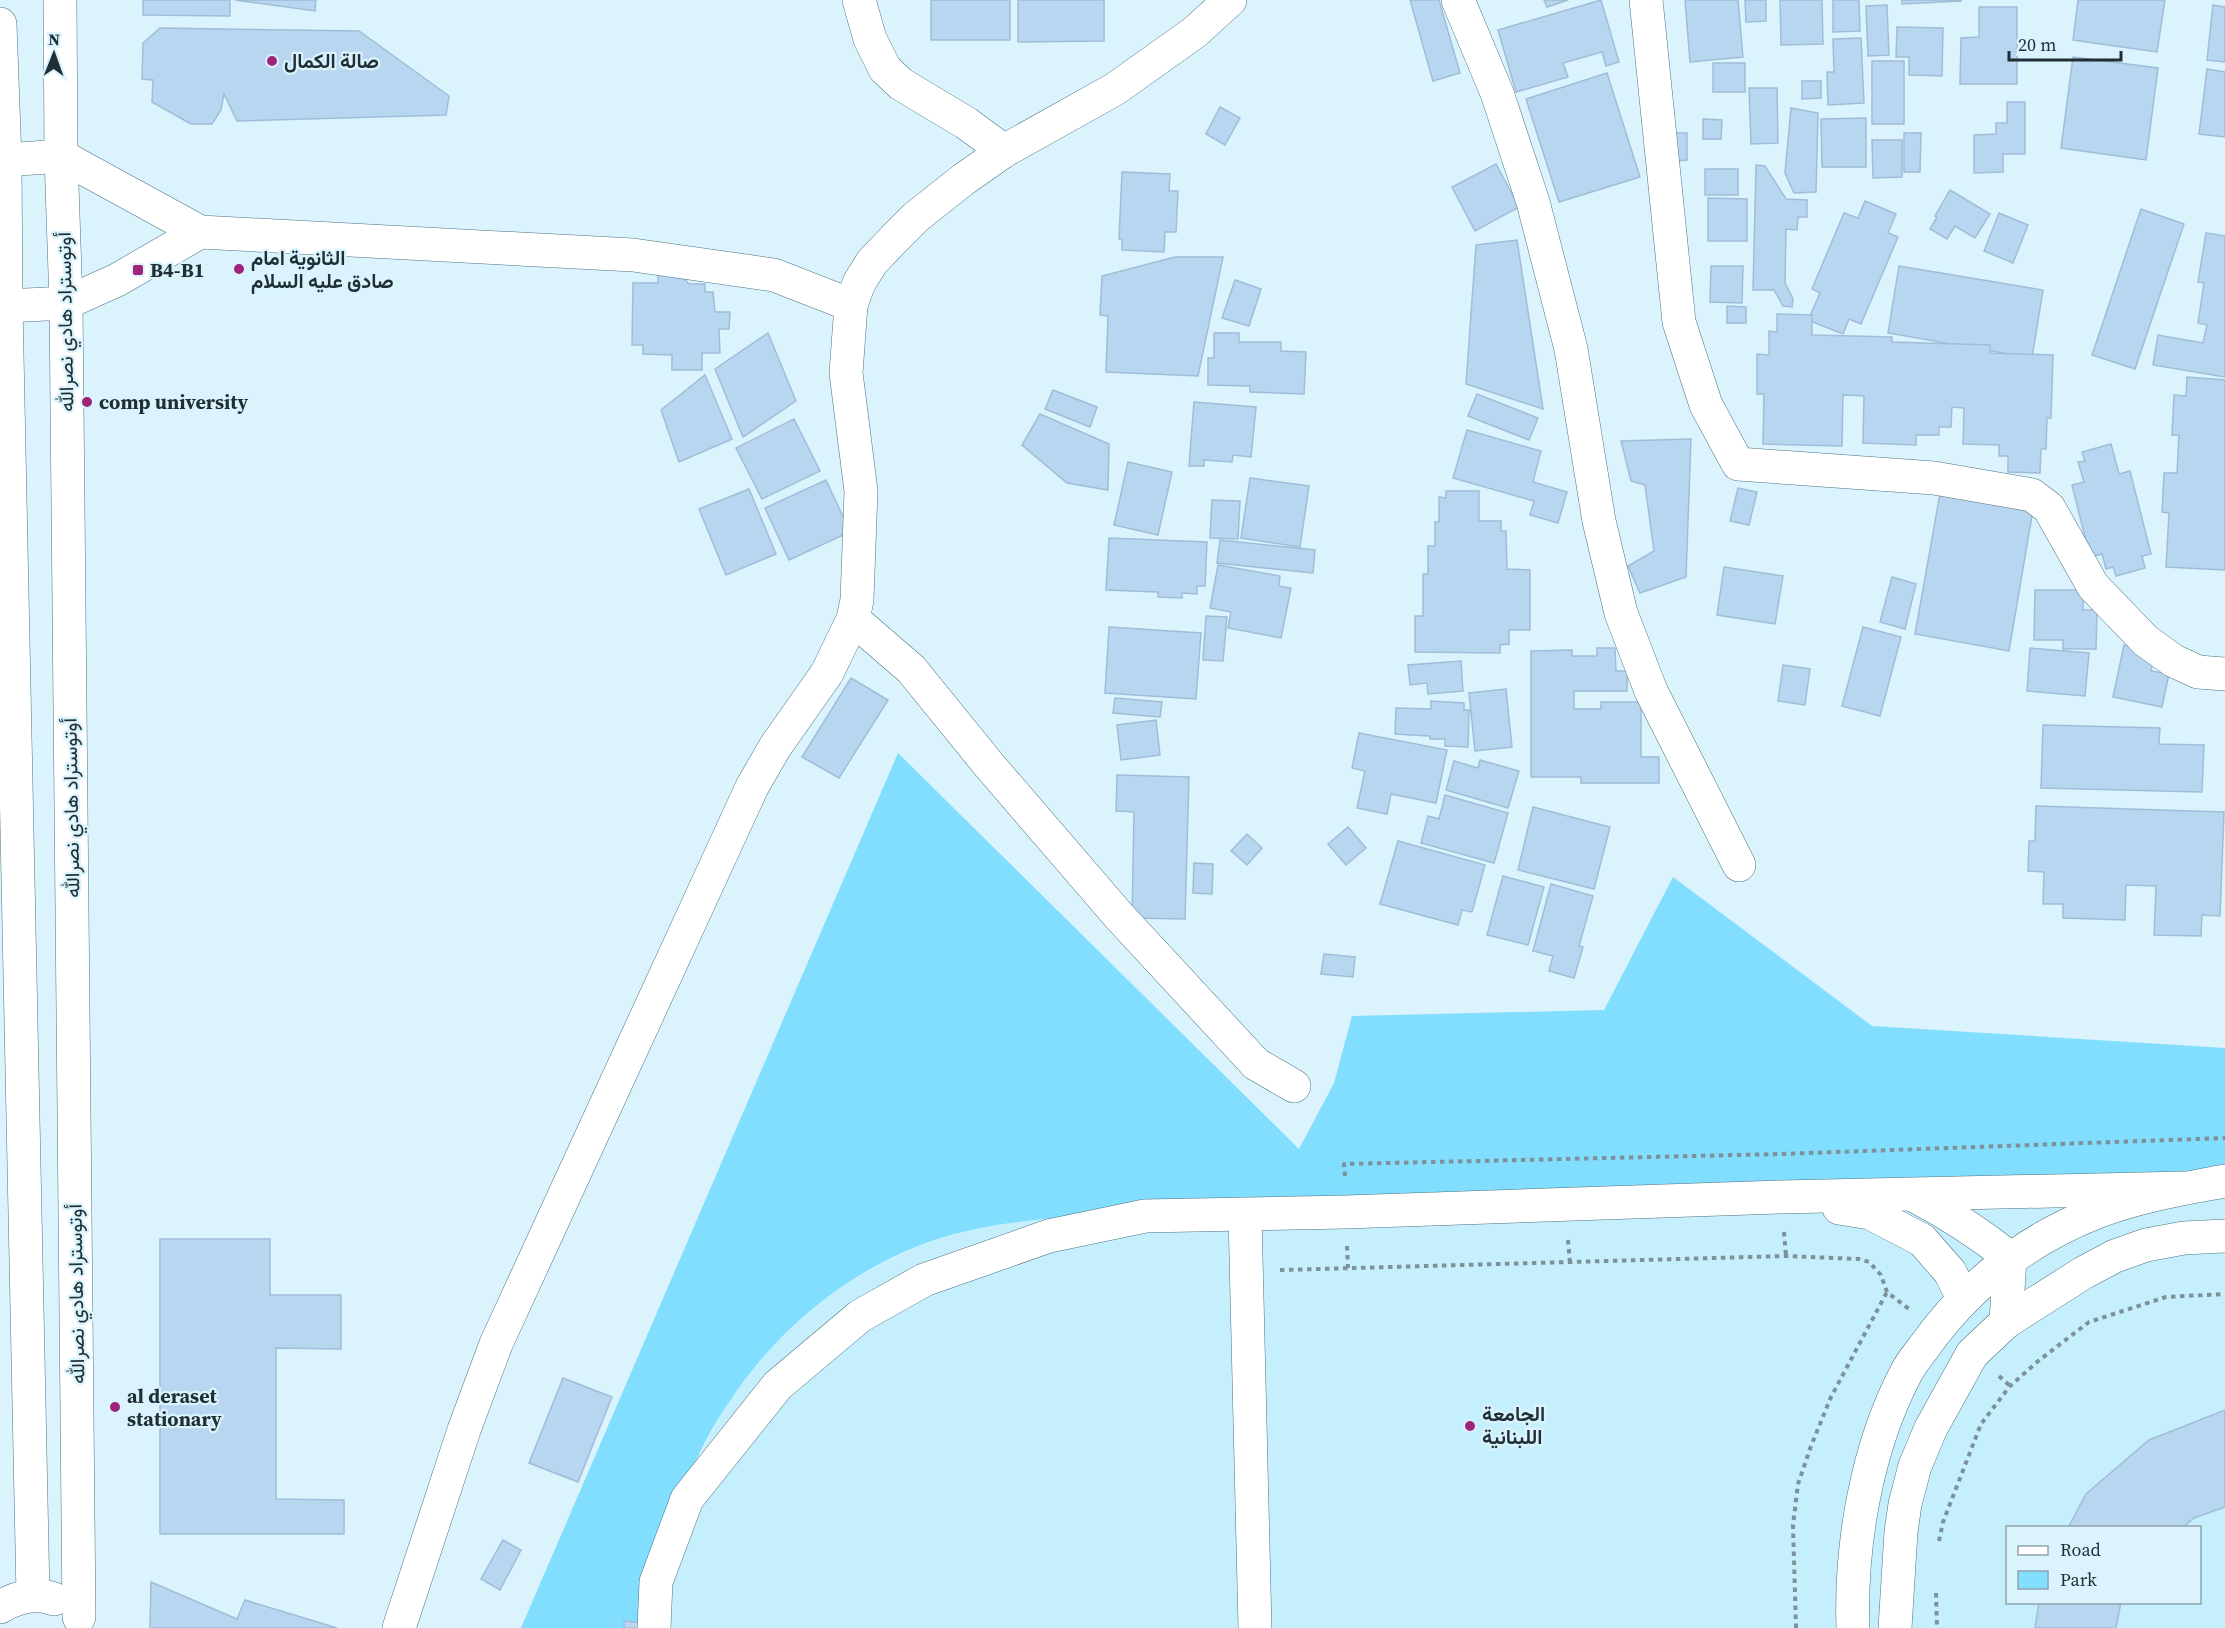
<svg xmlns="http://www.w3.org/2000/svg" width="2225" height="1628" viewBox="0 0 2225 1628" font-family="'Source Serif 4',Vazirmatn,serif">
<rect width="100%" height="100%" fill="#daf3fd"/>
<!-- built -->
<path fill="#c6effe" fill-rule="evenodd" d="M2225,1190V1628H662L688,1484L705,1445L725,1408L749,1374L776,1342L809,1312L844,1285L882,1263L923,1245L965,1231L1008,1223L1053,1218ZM2008,1528H2200V1602H2008Z"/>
<!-- green -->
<path fill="#82defe" d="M898,753L1299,1149L1334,1083L1352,1016L1604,1010L1673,877L1872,1026L2225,1048V1190L1053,1218C1024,1221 995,1224 967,1231C874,1252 790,1314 736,1392C717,1419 697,1452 688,1484C684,1499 683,1515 680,1529C674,1562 668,1595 662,1628H521Z"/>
<!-- building -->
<g fill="#b9d6f1" stroke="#a0bdd7" stroke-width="1.5">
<path d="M143,0H230V16L143,15Z"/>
<path d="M235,0H316L315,11Z"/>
<rect x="931" y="0" width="79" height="40"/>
<path d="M1018,0H1104V41L1018,42Z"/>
<path d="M1410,0H1439L1460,73L1433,81Z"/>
<path d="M1544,0H1568L1547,7Z"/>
<path d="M1601,0L1619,62L1606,66L1602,52L1563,63L1568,77L1516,92L1498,30Z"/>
<path d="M1685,0H1738L1743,57L1690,62Z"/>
<path d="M1745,0H1766V21L1746,22Z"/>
<path d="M1780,0H1822L1823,44L1781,45Z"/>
<path d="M1833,0H1859L1860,31L1833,32Z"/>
<path d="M1902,0H1961V1L1902,4Z"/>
<path d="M2078,0H2165L2157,52L2073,40Z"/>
<path d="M1887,5L1889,55L1868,56L1866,6Z"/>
<path d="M2213,5L2225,7V62L2207,60Z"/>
<path d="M1979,7H2017V84H1960L1961,38L1979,37Z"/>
<path d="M1897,27L1943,28L1942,76L1909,75V57H1896Z"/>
<path d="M160,28L359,31L449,96L446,115L237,121L224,94L221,110L212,124H191L152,102L153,80L142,79L143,43Z"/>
<path d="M1861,38L1864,103L1828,105L1827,72H1834L1833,39Z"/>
<path d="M2073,57L2158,68L2146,160L2061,148Z"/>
<rect x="1872" y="61" width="32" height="63"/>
<rect x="1713" y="63" width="32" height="29"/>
<path d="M2207,69L2225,72V137L2199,134Z"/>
<path d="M1607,73L1640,177L1559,202L1526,99Z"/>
<path d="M1802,81H1821V98L1802,99Z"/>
<path d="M1749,88H1777L1778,143L1751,144Z"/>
<path d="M2007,102H2025V154H2003V172L1974,173V135L1996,134V123H2007Z"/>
<path d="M1220,107L1240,118L1225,145L1206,134Z"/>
<path d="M1791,108L1818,113L1816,192L1794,193L1785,173Z"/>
<path d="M1866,118V167H1822L1821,119Z"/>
<path d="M1703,119L1722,120L1721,139H1703Z"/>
<path d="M1674,133H1687V160L1674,161Z"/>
<path d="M1904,133H1921L1920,172H1904Z"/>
<path d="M1872,140H1902V177L1873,178Z"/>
<path d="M1496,164L1519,207L1475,231L1452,187Z"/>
<path d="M1756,165L1765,166L1786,199L1807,200V217H1798L1797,230L1786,229L1785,283L1793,299L1792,307L1783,306L1774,290H1753Z"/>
<rect x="1705" y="169" width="33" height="26"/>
<path d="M1122,172L1170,174L1169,191H1178L1176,232H1165L1164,252L1122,250V239H1119Z"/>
<path d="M1950,190L1990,214L1975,238L1955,226L1947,239L1930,229L1937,217L1935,216Z"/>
<path d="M1708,198L1747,199V241H1708Z"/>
<path d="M1865,201L1896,214L1888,233L1898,237L1861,324L1849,319L1843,334L1808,320L1820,293L1812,289L1844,213L1858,218Z"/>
<path d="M2141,209L2184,224L2135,369L2092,355Z"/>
<path d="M1999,213L2028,225L2013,263L1984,251Z"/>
<path d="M2206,233L2225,236V377L2153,365L2158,335L2203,343L2207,325L2198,323L2204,283L2198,282Z"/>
<path d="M1517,240L1543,409L1466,384L1476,245Z"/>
<path d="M1175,257H1223L1198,376L1106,372L1108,316L1100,315L1102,276Z"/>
<path d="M1711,266H1743L1742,303L1710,302Z"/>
<path d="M1899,266L2043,290L2032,358L1888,333Z"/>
<path d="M658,275L682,276L689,284H705V292H713L715,312H730L729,329H719L720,353H702V370H672V355L643,354V345H632L633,283H658Z"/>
<path d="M1235,280L1261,289L1249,326L1222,318Z"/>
<path d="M1727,306L1746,307V323H1727Z"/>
<path d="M1777,314L1812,315V335L1892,337V342L1990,345V353L2053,355L2051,418H2047L2046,449H2041L2040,473L2008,472V456H1999V445L1963,444L1964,408L1952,407L1951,427H1939V435H1916V445L1863,443L1864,396L1843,395L1842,446L1763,444L1764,394H1757V354L1769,355V331L1777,332Z"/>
<path d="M768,333L796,401L743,437L715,369Z"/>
<path d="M1214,333H1239V342H1281V351L1306,352L1304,394L1250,392V386L1208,385V358H1214Z"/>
<path d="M705,375L732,439L679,462L661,410Z"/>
<path d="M2187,377L2225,380V570L2166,567L2169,513L2162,512L2164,473H2177L2179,435H2172L2174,395L2186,396Z"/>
<path d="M1053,390L1097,407L1090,427L1045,409Z"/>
<path d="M1477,394L1538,418L1529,440L1468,416Z"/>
<path d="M1194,402L1256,407L1251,457L1233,455L1232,462L1204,460V466H1189Z"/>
<path d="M1040,414L1109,444L1108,490L1067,483L1022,445Z"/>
<path d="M794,419L820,471L762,499L736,448Z"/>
<path d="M1467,430L1541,451L1533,482L1567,492L1558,523L1530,515L1534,501L1453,478Z"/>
<path d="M1691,439L1686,577L1640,593L1628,566L1654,551L1645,485L1631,481L1621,441Z"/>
<path d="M2111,444L2119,474L2130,471L2151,554L2142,556L2145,568L2116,576L2113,567L2106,569L2102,554L2090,557L2072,485L2084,482L2078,462L2085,461L2082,452Z"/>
<path d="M1128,462L1172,472L1158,535L1114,525Z"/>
<path d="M1250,478L1309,486L1300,547L1241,538Z"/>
<path d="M826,480L850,532L789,560L765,508Z"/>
<path d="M1738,488L1757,492L1749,525L1730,521Z"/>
<path d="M1941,488L2034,504L2009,651L1915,634Z"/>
<path d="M749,489L776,554L726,575L699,509Z"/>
<path d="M1446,491H1479V521H1501V531H1506L1507,569L1530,570V630H1509V644L1500,645V653L1415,652V616H1423V574H1428V546H1435V522H1439V497L1446,498Z"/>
<path d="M1212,500L1240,501L1238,539L1210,538Z"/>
<path d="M1109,538L1207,542L1205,586H1197V594L1182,593V598L1158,597V592L1106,590Z"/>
<path d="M1220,540L1315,550L1313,573L1217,563Z"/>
<path d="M1218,565L1280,576L1279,586L1291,588L1281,638L1228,628L1231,612L1210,608Z"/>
<path d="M1724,567L1783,576L1775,624L1717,615Z"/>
<path d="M1892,577L1916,584L1905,629L1880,622Z"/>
<path d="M2035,590H2083V610H2097L2096,649H2063V640H2034Z"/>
<path d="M1206,616L1227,617L1223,661L1203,660Z"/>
<path d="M1109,627L1201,633L1196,699L1105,693Z"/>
<path d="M1863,627L1901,637L1880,716L1842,706Z"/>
<path d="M2124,645L2155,651L2151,671L2169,674L2162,707L2113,697Z"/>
<path d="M1597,648H1615L1616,671H1627V691H1574V709H1601V702H1641V757H1659V783H1581V777H1531V651L1572,650V656H1597Z"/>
<path d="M2030,648L2089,653L2085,696L2027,691Z"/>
<path d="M1461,661L1463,691L1428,694L1427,683L1410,685L1408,665Z"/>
<path d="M1783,665L1810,669L1805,705L1778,701Z"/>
<path d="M851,678L888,700L839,778L802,757Z"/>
<path d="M1506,689L1512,747L1475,751L1469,693Z"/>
<path d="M1115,698L1162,702L1160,717L1113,713Z"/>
<path d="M1431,701L1464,703V710H1469L1468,747L1445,746V739H1430V736L1395,734L1396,708L1431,709Z"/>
<path d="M1156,720L1160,755L1121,760L1117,725Z"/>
<path d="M2043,725L2160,728L2159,744L2204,745L2202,792L2041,788Z"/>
<path d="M1359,733L1447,750L1436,803L1391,794L1387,814L1357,808L1365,771L1352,768Z"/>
<path d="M1480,760L1519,771L1508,808L1446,790L1454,761L1478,768Z"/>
<path d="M1117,775L1189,777L1185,919L1132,918L1134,812L1116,811Z"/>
<path d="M1445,795L1508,813L1494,863L1421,843L1428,816L1439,819Z"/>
<path d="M2036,806L2224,812L2220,916L2202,915L2201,936L2154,935L2156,886L2126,885L2125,920L2063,918V904H2043L2044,872L2028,871L2029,841H2035Z"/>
<path d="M1533,807L1610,827L1594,889L1518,870Z"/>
<path d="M1348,827L1366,848L1346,865L1328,844Z"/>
<path d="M1247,834L1262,848L1247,865L1231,851Z"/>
<path d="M1398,841L1485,865L1472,912L1462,910L1458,925L1380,904Z"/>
<path d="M1194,863L1213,864L1212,894L1193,893Z"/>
<path d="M1503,876L1544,887L1528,945L1487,935Z"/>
<path d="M1551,884L1593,896L1579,946L1583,947L1574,978L1549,971L1553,956L1533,951Z"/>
<path d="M1324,954L1355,957L1353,977L1321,974Z"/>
<path d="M160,1239H270V1295H341V1349L276,1348V1499L344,1500V1534H160Z"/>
<path d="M563,1378L612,1397L578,1482L529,1463Z"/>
<path d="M2225,1410V1507L2194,1518L2182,1528H2068L2086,1494L2149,1440Z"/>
<path d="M503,1540L521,1550L500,1590L481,1579Z"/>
<path d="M151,1582L237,1619L245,1600L337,1628H150Z"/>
<path d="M2039,1602H2121L2116,1628H2035Z"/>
<path d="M624,1621L643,1623V1628H624Z"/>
</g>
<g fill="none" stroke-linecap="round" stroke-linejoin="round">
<defs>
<g id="minor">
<path d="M859,0L870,39L885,69L901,84L966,123L1004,151"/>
<path d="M1458,0L1497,93L1533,202L1571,349L1599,521L1621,613L1651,691L1739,865"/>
<path d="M1646,0L1679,322L1706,405L1738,464L1934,478L2032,495L2049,508L2093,586L2146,641L2174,661L2198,672L2225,674"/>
<path d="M0,163L5,160L61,156L200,232L633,255L774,275L851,305"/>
<path d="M0,303L6,306L66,303L117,280L200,232"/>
<path d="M853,619L911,669L989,765L1119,916L1256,1064L1294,1086"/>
<path d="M1915,1196C1951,1215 1978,1232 2010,1258L2006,1322"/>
<path d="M1839,1208L1870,1213L1922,1240L1950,1272L1963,1298"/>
<path d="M1245,1215L1255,1628"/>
<path d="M399,1628L464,1430L496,1344L752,787L775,747L827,673L853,619L857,600L861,491L846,373L851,305L859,283L872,262L895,238L916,217L964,179L1004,151L1115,89L1195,32L1230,0"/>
<path d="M654,1628L656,1582L687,1499L778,1385L860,1316L924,1280L1049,1236L1145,1216L1346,1212L1781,1197L2184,1188"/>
<path d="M1853,1628C1850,1544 1867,1447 1906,1373C1911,1363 1918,1355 1924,1347C1968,1285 2026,1240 2097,1212C2138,1196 2182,1189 2225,1181"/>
<path d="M1895,1628L1901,1532L1905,1504L1915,1466L1931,1428L1972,1354L2006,1322L2083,1273L2115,1256L2146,1245L2184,1238L2225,1236"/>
</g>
<g id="highway">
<path d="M60,0L61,156L66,303L79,1617"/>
<path d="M0,24L5,160L6,306L33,1595"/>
<path d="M0,1607C17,1597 35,1592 54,1599"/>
</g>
</defs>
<!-- minor casing -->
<use href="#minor" stroke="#4c7381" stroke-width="34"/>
<!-- highway casing -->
<use href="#highway" stroke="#4c7381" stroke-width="34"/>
<!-- path -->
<g stroke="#7d9199" stroke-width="4" stroke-dasharray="4.5 4.5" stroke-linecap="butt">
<path d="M1345,1176L1344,1164L1781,1154L2225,1138"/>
<path d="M1784,1232L1786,1256"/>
<path d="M1568,1240L1570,1262"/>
<path d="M1347,1246L1348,1268"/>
<path d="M1280,1270L1786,1256L1859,1259L1869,1262L1881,1275L1887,1292L1909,1309"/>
<path d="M1999,1376L2010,1386"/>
<path d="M1939,1541L1943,1522L1981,1424L2010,1386L2037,1362L2089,1322L2166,1297L2225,1294"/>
<path d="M1936,1593L1937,1628"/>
<path d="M1796,1628L1793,1525L1798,1484L1811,1446L1831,1397L1887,1292"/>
</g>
<!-- minor -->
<use href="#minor" stroke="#fff" stroke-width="33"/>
<!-- highway -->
<use href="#highway" stroke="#fff" stroke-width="33"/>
</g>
<!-- markers -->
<g fill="#9f257b" stroke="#daf3fd" stroke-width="2">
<circle cx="272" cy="61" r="6"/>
<circle cx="239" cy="269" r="6"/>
<rect x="132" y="264" width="12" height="12" rx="3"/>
<circle cx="87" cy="402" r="6"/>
<circle cx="115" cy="1407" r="6"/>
<circle cx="1470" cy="1426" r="6"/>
</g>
<g text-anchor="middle" stroke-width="4.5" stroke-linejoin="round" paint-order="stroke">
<!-- poi labels -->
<g font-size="20" font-weight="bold" fill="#1f2f35" stroke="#daf3fd" text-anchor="start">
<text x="284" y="68">صالة الكمال</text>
<text x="251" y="265">الثانویة امام<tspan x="251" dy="23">صادق عليه السلام</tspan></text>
<text x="150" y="277">B4-B1</text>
<text x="99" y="409">comp university</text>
<text x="127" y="1403">al deraset<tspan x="127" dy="23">stationary</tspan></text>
<text x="1482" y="1421">الجامعة<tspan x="1482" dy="23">اللبنانية</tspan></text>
</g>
<!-- street labels -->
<g font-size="20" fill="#1f2f35" stroke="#daf3fd">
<text transform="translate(65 322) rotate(-91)" y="7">أوتوستراد هادي نصرالله</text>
<text transform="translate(71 808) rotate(-91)" y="7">أوتوستراد هادي نصرالله</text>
<text transform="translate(76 1294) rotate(-91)" y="7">أوتوستراد هادي نصرالله</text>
</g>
</g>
<!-- legend -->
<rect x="2006" y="1526" width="195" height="78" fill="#daf3fd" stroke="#8fa5ad" stroke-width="1.5"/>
<rect x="2018" y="1546" width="30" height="9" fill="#ffffff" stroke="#8fa5ad" stroke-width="1.5"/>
<text x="2060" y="1556" font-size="18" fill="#1f2f35">Road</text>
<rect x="2018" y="1571" width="30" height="18" fill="#82defe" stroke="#8fa5ad" stroke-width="1.5"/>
<text x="2060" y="1586" font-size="18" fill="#1f2f35">Park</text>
<!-- north arrow -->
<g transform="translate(54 54) rotate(1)" stroke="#daf3fd" stroke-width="4.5" paint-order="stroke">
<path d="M0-4.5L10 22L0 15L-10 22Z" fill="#1f2f35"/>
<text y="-9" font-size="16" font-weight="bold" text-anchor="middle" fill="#1f2f35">N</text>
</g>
<!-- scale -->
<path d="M2009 51v9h112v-9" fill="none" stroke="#1f2f35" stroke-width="3"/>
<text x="2018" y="51" font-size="18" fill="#1f2f35" stroke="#daf3fd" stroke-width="4.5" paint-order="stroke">20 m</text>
</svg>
